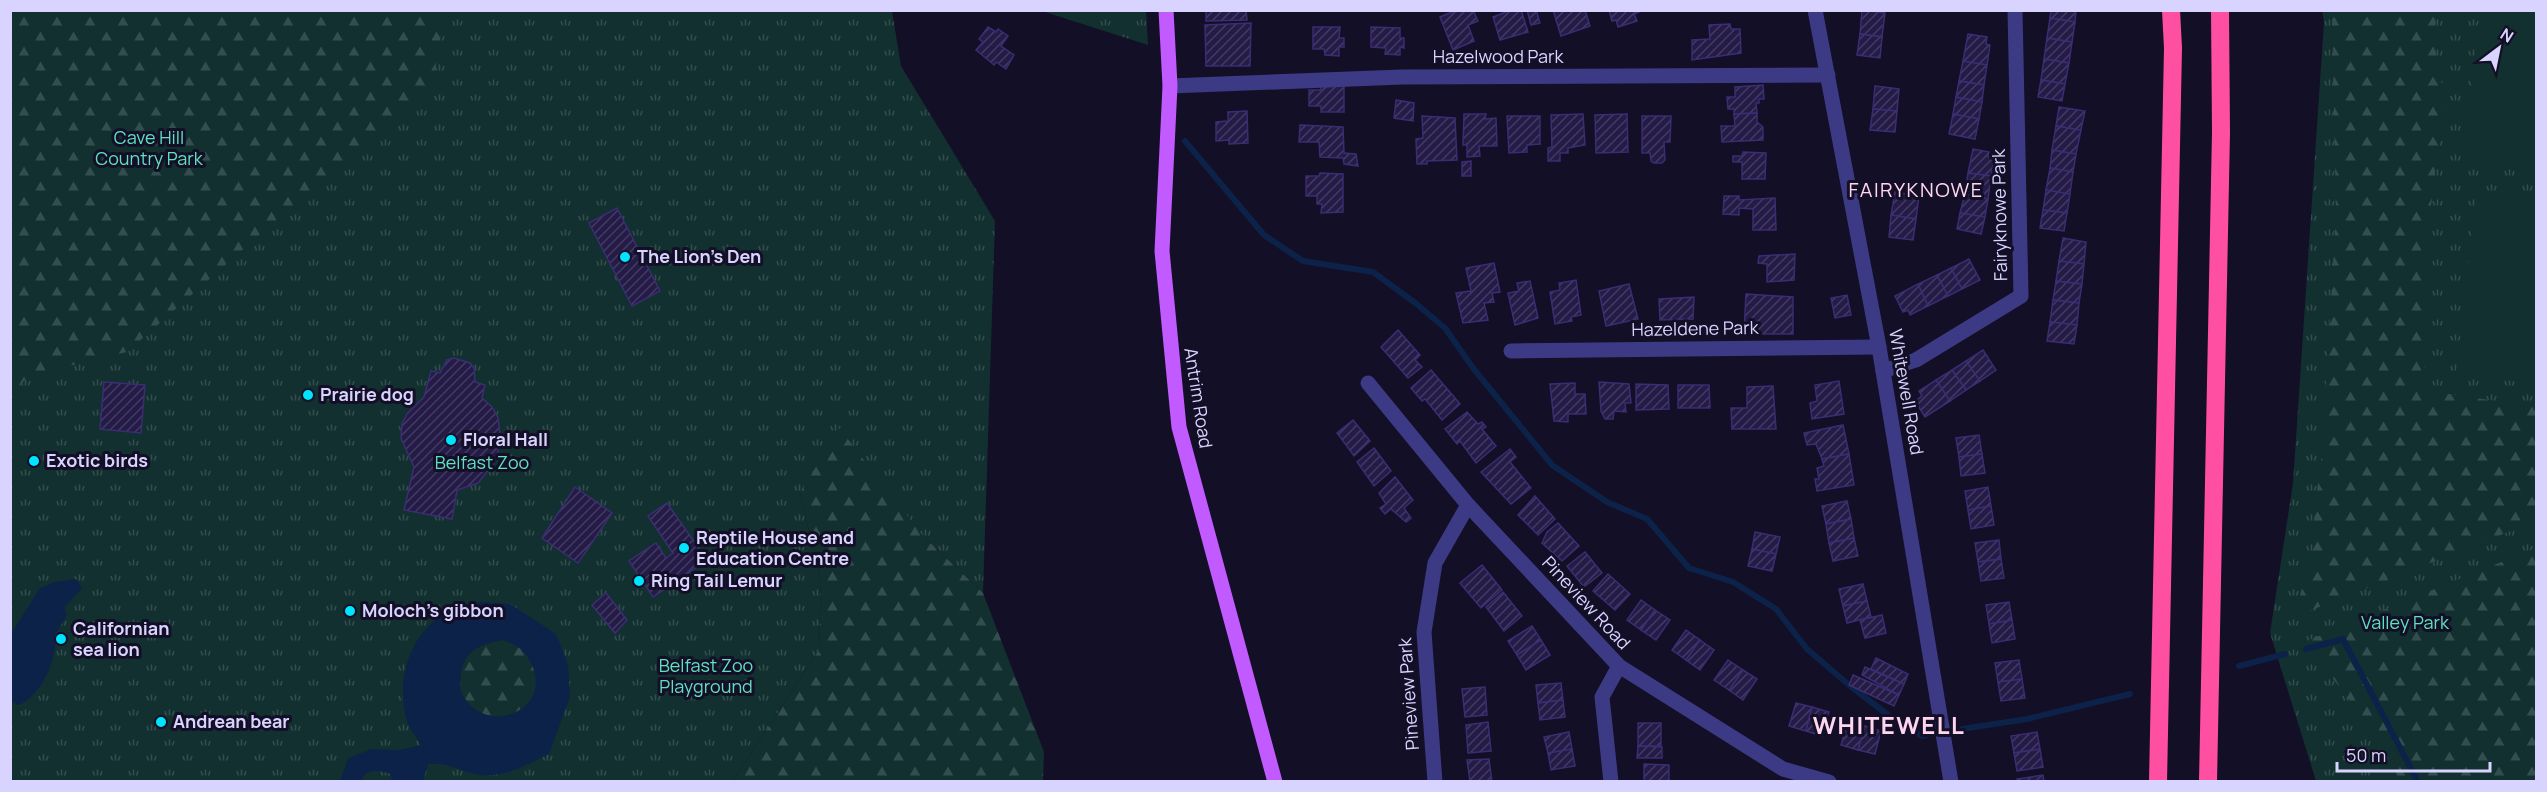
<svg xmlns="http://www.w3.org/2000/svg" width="2547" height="792" viewBox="0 0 2547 792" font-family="Manrope,sans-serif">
<defs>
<pattern id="grass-tufts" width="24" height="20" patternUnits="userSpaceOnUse" patternTransform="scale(1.5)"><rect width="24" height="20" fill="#12302f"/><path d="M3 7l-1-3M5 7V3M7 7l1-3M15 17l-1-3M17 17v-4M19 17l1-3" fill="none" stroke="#344d4e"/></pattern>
<pattern id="forest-firs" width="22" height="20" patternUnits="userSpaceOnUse" patternTransform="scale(1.5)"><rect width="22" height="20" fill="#12302f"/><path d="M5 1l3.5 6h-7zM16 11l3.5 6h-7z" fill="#344d4e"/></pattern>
<pattern id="building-hatch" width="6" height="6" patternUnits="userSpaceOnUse" patternTransform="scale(1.5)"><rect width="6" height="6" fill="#241b47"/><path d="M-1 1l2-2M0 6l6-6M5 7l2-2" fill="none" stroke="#433b63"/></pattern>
</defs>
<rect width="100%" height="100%" fill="#130f26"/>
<!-- grass -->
<g fill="url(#grass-tufts)">
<path d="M10,11H892L901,66L995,221L983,593L924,537L800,493L821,581L819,650L733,781H11Z"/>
<path d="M1042,11H1146L1148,45Z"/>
<path d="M2322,11H2536V781H2316L2270,633L2293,483L2324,22Z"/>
</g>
<!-- forest -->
<g fill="url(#forest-firs)">
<path d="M11,10H444V11L433,82L423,87L417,111L391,124L300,199L127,352L28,376L11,396Z"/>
<path d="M2332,11H2436L2435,48L2443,90L2442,117L2426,246L2424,384C2431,395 2437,395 2449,394L2536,407V521L2294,617L2316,538L2314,512L2321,463L2336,216Z"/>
<path d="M839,428L924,537L983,593L1044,752L1043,781H733L819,650L821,581L800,493Z"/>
<path d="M2536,548V781H2400L2378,738L2316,656L2309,640Z"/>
<circle cx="498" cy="679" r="38"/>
</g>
<!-- pitch -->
<g fill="#12302f">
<path d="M2481,11H2536V172L2461,162Z"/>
<path d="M2477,192L2536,200V384L2456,374Z"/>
</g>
<!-- water -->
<g fill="#0c2248" fill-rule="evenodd">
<path d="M76,579L82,588L64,608L67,615L55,635C58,658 41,697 18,705L11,701V634L40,588L55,582Z"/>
<path d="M482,602L510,604L556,634L568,665L570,697L549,754C528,764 507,777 482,775C461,773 452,762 428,764L423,781H392L391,774C379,770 366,768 361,781H340L348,759L371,749L400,750L421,745C417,737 410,730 407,721C394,678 412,626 455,608C463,604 474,604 482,602ZM502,640C518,645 525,650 532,665C552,710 490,736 464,698C459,691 460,683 461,675C464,650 479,645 502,640Z"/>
</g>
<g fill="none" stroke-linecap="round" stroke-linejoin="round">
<!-- stream -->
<g stroke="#0c2248" stroke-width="6">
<path d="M1185,141L1264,235L1303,261L1373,272L1414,302L1445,328L1473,368L1552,465L1607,502L1647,519L1689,568L1733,582L1776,609L1807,649L1849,685L1897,722L1922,736L1926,735"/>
<path d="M2306,649L2343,639L2418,782"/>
<path d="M2239,666L2285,654"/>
<path d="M1962,729L2027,719L2130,694"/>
</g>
</g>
<!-- building -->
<g fill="url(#building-hatch)" stroke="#3b2d73" stroke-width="1.5">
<path d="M1206,10H1246L1247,20L1206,21Z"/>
<path d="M1457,10H1473L1478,21L1468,25L1474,41L1453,50L1440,17Z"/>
<path d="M1511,10H1521L1528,32L1500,40L1493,17Z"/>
<path d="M1527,10H1536L1540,23L1531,25Z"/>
<path d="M1553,10H1585L1590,26L1561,36Z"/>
<path d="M1609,10H1639V12L1634,14L1637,21L1618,27L1616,20L1612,21Z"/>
<path d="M1862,10L1885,13L1882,37L1860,34Z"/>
<path d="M2051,10H2076L2075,22L2050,18Z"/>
<path d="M2050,18L2075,22L2072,42L2047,38Z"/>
<path d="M1251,23L1250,66H1206L1205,25Z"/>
<path d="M1730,24L1731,29H1740L1741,53L1692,60V40L1710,39L1709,25Z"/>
<path d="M988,27L996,32L998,29L1008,36L1001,46L1014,55L1006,69L996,62L994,65L976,50L983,42L979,39Z"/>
<path d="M1313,27H1340L1339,38H1344V47H1339V56L1325,55L1324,49H1313Z"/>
<path d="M1371,27L1400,28V38H1404V48L1400,47V55L1385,54L1386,48L1371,47Z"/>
<path d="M1860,34L1882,37L1880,58L1857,55Z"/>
<path d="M1968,34L1987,37L1986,44L1990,45L1987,65L1963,61Z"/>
<path d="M2047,38L2072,42L2069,63L2044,59Z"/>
<path d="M2044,59L2069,63L2065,84L2041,80Z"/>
<path d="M1963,61L1987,65L1984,85L1959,81Z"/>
<path d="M2041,80L2065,84L2062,101L2038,97Z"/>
<path d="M1959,81L1984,85L1982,102L1956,97Z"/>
<path d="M1321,84H1344V112H1321V106H1309V90H1321Z"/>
<path d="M1763,85L1764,99H1759V103H1756L1757,113L1734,114V109H1728L1727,97H1735V87Z"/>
<path d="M1875,86L1899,89L1897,111L1873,109Z"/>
<path d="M1956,97L1982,102L1979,119L1953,114Z"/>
<path d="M1396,100L1414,103L1413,121L1394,118Z"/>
<path d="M2059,107L2085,111L2081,130L2056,126Z"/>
<path d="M1873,109L1897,111L1895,132L1870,130Z"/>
<path d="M1247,111L1248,143L1229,144V140L1216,141V122L1228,121V112Z"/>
<path d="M1757,113V122L1763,127V140L1722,142L1721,126H1735L1734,114Z"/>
<path d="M1464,114H1486L1485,119L1496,118L1497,146H1479L1480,156L1467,157V145H1463Z"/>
<path d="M1583,114L1585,145L1568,148V153H1560V161H1548V148L1552,147L1551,115Z"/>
<path d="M1627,114L1628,152L1596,153L1595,115Z"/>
<path d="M1953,114L1979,119L1975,139L1949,134Z"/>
<path d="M1422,116L1455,118L1457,160L1427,161V164H1417L1416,139L1423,138Z"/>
<path d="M1507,116H1540V144L1527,145V152L1509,153Z"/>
<path d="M1642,116H1671L1670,142H1664L1665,160L1662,163H1654L1651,161L1650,153H1642Z"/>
<path d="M1300,125L1343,127L1344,153L1356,154L1358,166L1344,164L1343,158L1320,157L1319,142H1299Z"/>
<path d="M2056,126L2081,130L2076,154L2052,150Z"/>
<path d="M1973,149L1989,152L1988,157L1994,158L1991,176L1968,173Z"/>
<path d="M2052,150L2076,154L2073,172L2050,168Z"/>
<path d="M1743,152L1766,153L1765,179H1742V162H1733V156H1742Z"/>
<path d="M1471,161V176H1462V162Z"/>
<path d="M2050,168L2073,172L2070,194L2046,190Z"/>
<path d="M1320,173L1343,174V212L1321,213L1322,204H1317V196H1306V176H1319Z"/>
<path d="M1968,173L1991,176L1988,199L1965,194Z"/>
<path d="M2046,190L2070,194L2067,213L2043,210Z"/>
<path d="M1895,192L1919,196L1916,219L1891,215Z"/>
<path d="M1965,194L1988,199L1985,217L1960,213Z"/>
<path d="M1724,196H1739V200L1775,198L1776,230H1753V209L1739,208V215L1723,214Z"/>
<path d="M617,208L660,291L632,306L589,223Z"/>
<path d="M2043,210L2067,213L2064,231L2040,228Z"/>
<path d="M1960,213L1985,217L1981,234L1957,229Z"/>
<path d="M1891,215L1916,219L1913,240L1889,237Z"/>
<path d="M2063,238L2086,242L2084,264L2059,261Z"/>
<path d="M1795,254L1794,280L1767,282V264L1758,263L1759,256Z"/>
<path d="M1969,259L1980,280L1962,289L1951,268Z"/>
<path d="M2059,261L2084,264L2082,284L2056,281Z"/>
<path d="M1494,263L1500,292L1492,293L1494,302L1484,303L1488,320L1463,323L1456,293L1471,291L1466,268Z"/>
<path d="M1951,268L1962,289L1948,296L1937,275Z"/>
<path d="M1937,275L1948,296L1928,306L1918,284Z"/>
<path d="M1576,280L1581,315L1571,317L1572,321L1555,324L1550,292L1560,290L1559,283Z"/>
<path d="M1530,281L1538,318L1515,325L1508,293L1519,291L1517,283Z"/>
<path d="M2056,281L2082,284L2079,303L2053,300Z"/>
<path d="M1629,284L1638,319L1606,326L1599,291Z"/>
<path d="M1918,284L1928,306L1910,315L1908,310L1903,312L1895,296Z"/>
<path d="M1746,294L1793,297V334H1744Z"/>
<path d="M1847,295L1851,315L1835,318L1831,298Z"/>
<path d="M1694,297L1693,319L1660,320L1659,299Z"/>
<path d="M2053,300L2079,303L2077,325L2050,322Z"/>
<path d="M2050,322L2077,325L2074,344L2047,341Z"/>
<path d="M1398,330L1420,355L1415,360L1422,367L1408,378L1381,347Z"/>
<path d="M1983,350L1996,370L1980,381L1966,361Z"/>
<path d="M454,358L470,363L474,368L475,382L485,385L482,398L492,407L498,418L501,443L493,464L478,483L457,490L452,519L404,510L414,467L401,438L402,424L407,414L424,397L431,371L440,373L447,360Z"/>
<path d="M1966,361L1980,381L1966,390L1952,370Z"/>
<path d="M1431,370L1460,404L1442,420L1425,399L1422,401L1411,388Z"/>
<path d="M1952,370L1966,390L1950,401L1936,380Z"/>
<path d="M1936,380L1950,401L1925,417L1915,401L1922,396L1919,391Z"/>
<path d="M1839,381L1844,414L1812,419L1810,403L1817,401L1815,385Z"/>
<path d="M104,382L145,385L141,433L100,429Z"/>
<path d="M1599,382L1629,384L1631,403H1625L1626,412L1614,411L1613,419H1605L1601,411Z"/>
<path d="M1575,383V394H1585L1586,414H1568V422L1554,421L1550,384Z"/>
<path d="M1636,384L1668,385L1669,409L1636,410Z"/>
<path d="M1678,385H1709L1710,408H1678Z"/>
<path d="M1773,386L1776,429H1732L1731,408H1747V387Z"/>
<path d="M1467,412L1478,424L1482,422L1486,427L1482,429L1496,446L1476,463L1460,441L1457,444L1445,429Z"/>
<path d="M1353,420L1370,441L1354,456L1337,433Z"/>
<path d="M1843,425L1849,454L1822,459L1816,444L1807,445L1804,433Z"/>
<path d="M1979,435L1982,454L1959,457L1956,438Z"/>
<path d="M1374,448L1391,471L1374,486L1357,462Z"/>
<path d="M1510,449L1516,457L1510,462L1531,488L1511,504L1481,472Z"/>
<path d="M1849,454L1854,485L1817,491L1815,479H1819L1817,468L1824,466L1822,459Z"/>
<path d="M1982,454L1985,473L1961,476L1959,457Z"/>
<path d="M1395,477L1413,500L1404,508L1411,518L1406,522L1391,509L1385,514L1380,508L1386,504L1379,493Z"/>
<path d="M575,487L612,513L578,563L542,538Z"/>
<path d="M1988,487L1991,506L1968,510L1965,491Z"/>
<path d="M1535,496L1555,519L1538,535L1518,515Z"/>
<path d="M1847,501L1851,519L1826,524L1822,506Z"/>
<path d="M667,503L707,560L653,597L629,561L656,543L666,558L673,553L648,516Z"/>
<path d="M1991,506L1994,525L1971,529L1968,510Z"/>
<path d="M1851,519L1854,538L1829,543L1826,524Z"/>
<path d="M1558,523L1579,546L1562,561L1542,543L1547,532Z"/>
<path d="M1755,532L1780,537L1776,554L1752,549Z"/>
<path d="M1854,538L1858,556L1833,561L1829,543Z"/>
<path d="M1999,540L2001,559L1978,562L1975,543Z"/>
<path d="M1752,549L1776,554L1772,571L1748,566Z"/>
<path d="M1585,552L1602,573L1584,587L1567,566Z"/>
<path d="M2001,559L2004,578L1981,581L1978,562Z"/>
<path d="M1482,565L1502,590L1481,608L1460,583Z"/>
<path d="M1608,574L1630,594L1615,610L1593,591Z"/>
<path d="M1863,584L1867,601L1843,606L1839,589Z"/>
<path d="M1503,592L1522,616L1504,631L1486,607Z"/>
<path d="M606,593L627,620L615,633L592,605Z"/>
<path d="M1641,600L1655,610L1641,630L1627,620Z"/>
<path d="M1867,601L1871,617L1847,623L1843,606Z"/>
<path d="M2009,602L2012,620L1989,624L1986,605Z"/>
<path d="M1655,610L1670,620L1656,640L1641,630Z"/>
<path d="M1882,615L1886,633L1865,638L1860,620Z"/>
<path d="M2012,620L2015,639L1992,643L1989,624Z"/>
<path d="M1532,626L1541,640L1517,655L1508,641Z"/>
<path d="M1686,630L1700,640L1686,660L1672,650Z"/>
<path d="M1541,640L1550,655L1526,670L1517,655Z"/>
<path d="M1700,640L1714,650L1700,670L1686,660Z"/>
<path d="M1876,658L1908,674L1904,684L1871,669Z"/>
<path d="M1728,660L1743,670L1729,690L1714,680Z"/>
<path d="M2019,660L2022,679L1998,682L1995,663Z"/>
<path d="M1865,667L1904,684L1899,695L1862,675Z"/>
<path d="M1743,670L1757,679L1743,700L1729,690Z"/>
<path d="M1853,675L1899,695L1894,706L1849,685Z"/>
<path d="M2022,679L2025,698L2001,701L1998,682Z"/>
<path d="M1561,683L1563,700L1538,703L1536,685Z"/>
<path d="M1485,687L1487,715L1465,717L1462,689Z"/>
<path d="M1563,700L1565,717L1540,720L1538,703Z"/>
<path d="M1796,703L1812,707L1806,731L1789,726Z"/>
<path d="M1812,707L1829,712L1822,736L1806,731Z"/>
<path d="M1848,721L1865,726L1858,750L1841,745Z"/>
<path d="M1488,722L1491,751L1468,753L1466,725Z"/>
<rect x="1638" y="723" width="23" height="23"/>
<path d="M1865,726L1881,731L1875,754L1858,750Z"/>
<path d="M1569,732L1572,749L1548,753L1544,737Z"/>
<path d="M2037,732L2040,749L2014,753L2011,736Z"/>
<path d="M1638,746L1662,747V758H1637Z"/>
<path d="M1572,749L1575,766L1551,770L1548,753Z"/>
<path d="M2040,749L2043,767L2017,771L2014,753Z"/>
<path d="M1489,759L1492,782H1470L1467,760Z"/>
<path d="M1644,764L1669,765V782H1644Z"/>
<path d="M2043,775L2044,782H2018L2017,779Z"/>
</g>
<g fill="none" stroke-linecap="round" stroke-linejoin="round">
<!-- minor -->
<g stroke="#3d3a85" stroke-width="15">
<path d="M1815,10L1879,347L1951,782"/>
<path d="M1170,86L1402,77L1828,75"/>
<path d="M1511,351L1879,347"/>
<path d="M1883,371L1916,360L2021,296L2015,10"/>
<path d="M1368,383L1468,505L1619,666L1783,769L1829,782"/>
<path d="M1435,782L1424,632L1435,563L1468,505"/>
<path d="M1611,782L1602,697L1619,666"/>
</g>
<!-- major -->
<path stroke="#c25bff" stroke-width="15" d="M1166,10L1170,86L1162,251L1179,427L1275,782"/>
<!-- highway -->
<g stroke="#ff4fa3" stroke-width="18">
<path d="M2158,782L2173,48L2171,10"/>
<path d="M2208,782L2221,132L2220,10"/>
</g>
</g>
<!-- markers -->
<g fill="#00e5ff" stroke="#130f26" stroke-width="2">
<circle cx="625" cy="257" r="6"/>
<circle cx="308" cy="395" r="6"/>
<circle cx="451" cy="440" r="6"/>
<circle cx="34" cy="461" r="6"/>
<circle cx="684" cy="548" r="6"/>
<circle cx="639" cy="581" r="6"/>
<circle cx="350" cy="611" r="6"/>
<circle cx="61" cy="639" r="6"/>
<circle cx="161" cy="722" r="6"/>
</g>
<g text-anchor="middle" stroke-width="6" stroke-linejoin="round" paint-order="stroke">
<!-- street labels -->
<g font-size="18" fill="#d9d4ff" stroke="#130f26">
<text x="1498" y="63">Hazelwood Park</text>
<text transform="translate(2000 215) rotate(-91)" y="6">Fairyknowe Park</text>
<text transform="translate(1695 329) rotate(-1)" y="6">Hazeldene Park</text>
<text transform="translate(1906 392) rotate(80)" y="6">Whitewell Road</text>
<text transform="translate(1198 398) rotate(81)" y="6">Antrim Road</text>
<text transform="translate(1586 603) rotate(47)" y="6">Pineview Road</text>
<text transform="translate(1409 694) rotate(-94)" y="6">Pineview Park</text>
</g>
<!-- park labels -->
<g font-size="18" fill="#5fe0c0" stroke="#130f26">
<text x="149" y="144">Cave Hill<tspan x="149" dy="21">Country Park</tspan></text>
<text x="482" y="469">Belfast Zoo</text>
<text x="2405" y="629">Valley Park</text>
<text x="706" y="672">Belfast Zoo<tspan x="706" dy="21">Playground</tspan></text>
</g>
<!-- poi labels -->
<g font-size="18" font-weight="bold" fill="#d9d4ff" stroke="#130f26" text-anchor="start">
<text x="637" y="263">The Lion's Den</text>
<text x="320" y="401">Prairie dog</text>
<text x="463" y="446">Floral Hall</text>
<text x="46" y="467">Exotic birds</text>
<text x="696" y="544">Reptile House and<tspan x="696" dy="21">Education Centre</tspan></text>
<text x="651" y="587">Ring Tail Lemur</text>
<text x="362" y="617">Moloch's gibbon</text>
<text x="73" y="635">Californian<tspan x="73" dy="21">sea lion</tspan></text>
<text x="173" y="728">Andrean bear</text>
</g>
<!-- neighbourhood labels -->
<g font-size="20" letter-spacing="1.5" fill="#ffd6f0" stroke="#130f26">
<text x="1916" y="197">FAIRYKNOWE</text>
</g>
<!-- district labels -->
<g font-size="24" font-weight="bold" letter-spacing="1.5" fill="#ffd6f0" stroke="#130f26">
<text x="1889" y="734">WHITEWELL</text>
</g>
</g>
<!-- border -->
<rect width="2547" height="792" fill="none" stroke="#d9d4ff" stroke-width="24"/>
<!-- north arrow -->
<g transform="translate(2499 48) rotate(32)" stroke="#130f26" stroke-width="4.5" paint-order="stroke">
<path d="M0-4.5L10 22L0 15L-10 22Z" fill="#d9d4ff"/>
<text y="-9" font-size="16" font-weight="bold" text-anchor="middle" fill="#d9d4ff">N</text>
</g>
<!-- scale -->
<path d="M2337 762v9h153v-9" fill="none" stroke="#d9d4ff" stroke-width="3"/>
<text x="2346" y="762" font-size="18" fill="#d9d4ff" stroke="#130f26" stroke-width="4.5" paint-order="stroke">50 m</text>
</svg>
